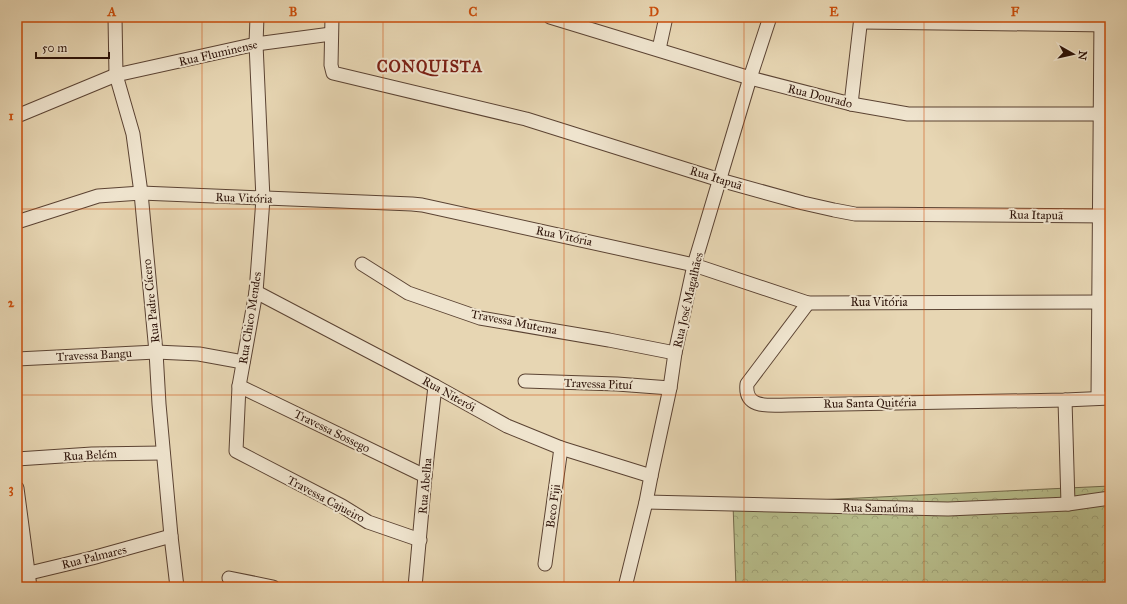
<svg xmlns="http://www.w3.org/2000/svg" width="1127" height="604" viewBox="0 0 1127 604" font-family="'IM FELL Great Primer',serif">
<defs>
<pattern id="forest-crowns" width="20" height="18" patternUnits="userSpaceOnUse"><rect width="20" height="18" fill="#b7bd8b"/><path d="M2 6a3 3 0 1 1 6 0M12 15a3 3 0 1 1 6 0" fill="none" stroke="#9ea176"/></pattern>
</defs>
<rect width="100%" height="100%" fill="#e7d6b3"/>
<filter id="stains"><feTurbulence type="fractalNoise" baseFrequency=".005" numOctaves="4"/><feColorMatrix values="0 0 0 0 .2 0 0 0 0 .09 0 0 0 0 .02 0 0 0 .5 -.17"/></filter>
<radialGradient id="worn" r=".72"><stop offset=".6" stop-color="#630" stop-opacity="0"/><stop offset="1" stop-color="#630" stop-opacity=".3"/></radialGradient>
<!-- forest -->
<path fill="url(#forest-crowns)" stroke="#72684a" d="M1110,486V587H736L733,504Z"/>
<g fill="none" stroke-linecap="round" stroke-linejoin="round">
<defs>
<g id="minor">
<path d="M115,17L116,75L133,134L141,193L156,352L159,404L171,536L177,587"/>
<path d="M257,17L256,44L263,199L256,292L239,386L236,451L342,506L368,522L420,540"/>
<path d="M332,17L331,65L333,73L526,119L720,180L803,203L834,210L855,214L1110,216"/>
<path d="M550,17L750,78L851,104L908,114H1100"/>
<path d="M861,22L1110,25"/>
<path d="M659,49L666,17"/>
<path d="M851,104L861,17"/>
<path d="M17,116L116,75L256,44L331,34"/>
<path d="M17,222L98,196L141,193L412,204L422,205L694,265L808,303L1110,302"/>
<path d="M362,264L408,293L480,318L609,340L675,353"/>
<path d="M256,292L435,386L507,426L561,448L651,476"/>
<path d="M808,303L747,384C744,410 771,405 789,405L1065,400L1110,398"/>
<path d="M17,359L156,352L199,354L243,362"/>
<path d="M525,381L617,384L670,388"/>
<path d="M239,386L425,476"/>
<path d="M1098,398L1101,17"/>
<path d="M1065,400L1068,504"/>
<path d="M17,459L92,454L163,453"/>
<path d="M17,488L30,587"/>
<path d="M646,502L948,509L1068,504L1110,498"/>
<path d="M545,564L561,448"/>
<path d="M17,576L92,558L171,536"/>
<path d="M229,578L273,587"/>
<path d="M415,587L425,476L435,386"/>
<path d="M625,587L646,502L651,476L670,388L675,353L694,265L750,78L770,17"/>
</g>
</defs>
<!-- minor casing -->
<use href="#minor" stroke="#5b4333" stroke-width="15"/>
<!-- minor -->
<use href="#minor" stroke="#efe4ce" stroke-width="13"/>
</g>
<!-- grid -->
<path fill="none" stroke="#cc4e0b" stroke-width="1" stroke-opacity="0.55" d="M202,17V587M383,17V587M564,17V587M744,17V587M924,17V587M17,209H1110M17,395H1110"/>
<g text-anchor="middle" stroke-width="4" stroke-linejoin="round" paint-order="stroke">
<!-- street labels -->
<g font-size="12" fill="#2c1208" stroke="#efe4ce">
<text transform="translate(218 53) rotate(-13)" y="4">Rua Fluminense</text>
<text transform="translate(820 96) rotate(14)" y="4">Rua Dourado</text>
<text transform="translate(716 178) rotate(17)" y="4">Rua Itapuã</text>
<text transform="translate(244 198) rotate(2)" y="4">Rua Vitória</text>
<text transform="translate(1036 215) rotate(1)" y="4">Rua Itapuã</text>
<text transform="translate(564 236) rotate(12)" y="4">Rua Vitória</text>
<text transform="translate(688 300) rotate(-77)" y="4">Rua José Magalhães</text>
<text transform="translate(151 301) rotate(-96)" y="4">Rua Padre Cícero</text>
<text x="879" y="306">Rua Vitória</text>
<text transform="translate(250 318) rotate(-81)" y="4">Rua Chico Mendes</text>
<text transform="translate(514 322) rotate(11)" y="4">Travessa Mutema</text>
<text transform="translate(94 355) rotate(-3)" y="4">Travessa Bangu</text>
<text transform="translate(598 384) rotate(2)" y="4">Travessa Pituí</text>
<text transform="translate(449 394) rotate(29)" y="4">Rua Niterói</text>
<text transform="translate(870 403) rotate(-1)" y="4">Rua Santa Quitéria</text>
<text transform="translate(332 431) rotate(26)" y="4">Travessa Sossego</text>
<text transform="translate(90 455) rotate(-3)" y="4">Rua Belém</text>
<text transform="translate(425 486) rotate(-85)" y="4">Rua Abelha</text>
<text transform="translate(326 499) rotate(28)" y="4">Travessa Cajueiro</text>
<text transform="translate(553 506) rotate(-82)" y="4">Beco Fiji</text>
<text transform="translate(878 508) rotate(1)" y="4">Rua Samaúma</text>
<text transform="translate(94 557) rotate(-14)" y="4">Rua Palmares</text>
</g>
<!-- district labels -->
<g font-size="16" font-weight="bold" letter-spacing="1" fill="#7a1f14" stroke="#efe4ce">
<text x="430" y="72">CONQUISTA</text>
</g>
</g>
<!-- margin -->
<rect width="1127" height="604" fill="none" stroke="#e7d6b3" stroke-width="44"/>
<!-- north arrow -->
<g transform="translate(1073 54) rotate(98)" stroke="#efe4ce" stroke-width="3" paint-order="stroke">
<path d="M0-3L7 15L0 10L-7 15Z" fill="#2c1208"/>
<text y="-6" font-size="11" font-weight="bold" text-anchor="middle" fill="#2c1208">N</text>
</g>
<!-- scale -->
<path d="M36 52v6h73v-6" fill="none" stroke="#2c1208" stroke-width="2"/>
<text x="42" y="52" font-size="12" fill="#2c1208" stroke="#efe4ce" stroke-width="3" paint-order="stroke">50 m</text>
<rect x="22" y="22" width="1083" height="560" fill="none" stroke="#cc4e0b" stroke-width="1.5"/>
<g font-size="13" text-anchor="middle" font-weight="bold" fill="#cc4e0b">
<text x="112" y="16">A</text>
<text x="293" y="16">B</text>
<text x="473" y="16">C</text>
<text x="654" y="16">D</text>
<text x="834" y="16">E</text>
<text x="1015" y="16">F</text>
<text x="11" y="120">1</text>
<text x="11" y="307">2</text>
<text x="11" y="493">3</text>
</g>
<rect width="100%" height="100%" filter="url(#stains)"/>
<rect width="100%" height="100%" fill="url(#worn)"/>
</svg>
